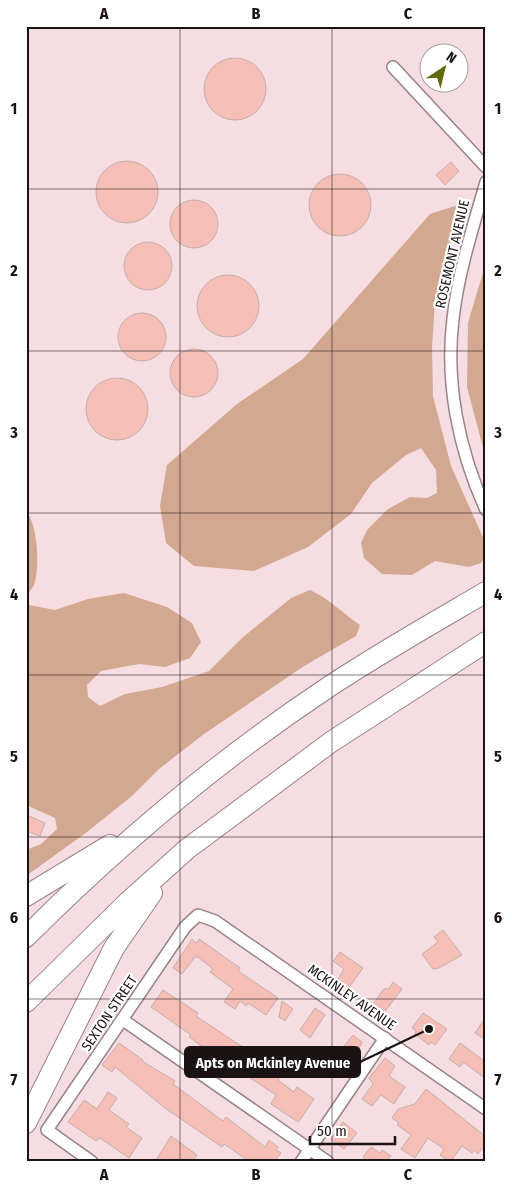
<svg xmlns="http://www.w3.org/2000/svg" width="512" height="1188" viewBox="0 0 512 1188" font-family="'Fira Sans Condensed',sans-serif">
<rect width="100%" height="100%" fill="#f5dde1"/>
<!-- green -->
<g fill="#d3a891">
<path d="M458,205L462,214L445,254L435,301L432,347L433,396L451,466L486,544V556L481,563L469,567L435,561L412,575L382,574L364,558L361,543L367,530L388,509L410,497L427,498L437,493L436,470L421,448L406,455L372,483L351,514L308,547L254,571L194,566L166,543L160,506L167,465L237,404L303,359L430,214Z"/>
<path d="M484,269H486V321L483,339L486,343V459L467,387L468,323Z"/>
<path d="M26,511C38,525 40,568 34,585C32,589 29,592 27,595L29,605L55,610L88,599L124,593L167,607L192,623L201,642L190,658L165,667L139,664L101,671L87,685L88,697L100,706L125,694L162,687L209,671L242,638L291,598L310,590C331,600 341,612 360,625L356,636L304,666L204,734L159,769L132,796L87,832L26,876V850L41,844L57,829L55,818L26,805Z"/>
</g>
<!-- building -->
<g fill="#f5beb6" stroke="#c5afab">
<circle cx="235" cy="89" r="31"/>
<circle cx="127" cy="192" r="31"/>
<path d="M451,162L459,171L445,185L436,175Z"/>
<circle cx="340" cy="205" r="31"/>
<circle cx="194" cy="224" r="24"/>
<circle cx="148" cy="266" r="24"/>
<circle cx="228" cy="306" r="31"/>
<circle cx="142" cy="337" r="24"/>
<circle cx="194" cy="373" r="24"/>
<circle cx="117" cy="409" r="31"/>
<path d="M29,816L45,823L40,836L26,831Z"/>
<path d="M443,930L462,955L439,968L433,969L422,954L438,942L434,937Z"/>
<path d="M192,939L196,943L199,939L240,968L238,971L278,998L266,1015L248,1003L246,1006L240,1001L235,1009L224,1002L233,989L210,972L213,969L198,957H195L182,974L173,968Z"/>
<path d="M340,952L363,968L346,992L335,984L344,969L333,961Z"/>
<path d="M393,982L402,989L380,1018L369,1010L383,990L386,988L388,990Z"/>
<path d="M163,990L198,1013L196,1016L217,1030L282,1073L278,1080L294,1092L297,1087L314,1099L300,1120L298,1122L271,1104L276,1095L204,1048L189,1037L191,1035L151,1007Z"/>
<path d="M282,1001L293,1009L285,1021L279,1017Z"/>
<path d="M315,1008L325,1015L310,1038L300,1030Z"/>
<path d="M423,1013L447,1029L435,1045L431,1042L429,1045L415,1034L416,1031L412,1028Z"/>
<path d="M486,1017V1040L475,1033Z"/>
<path d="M353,1035L362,1042L361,1045L346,1067H343L333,1060Z"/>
<path d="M119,1043L143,1060L142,1061L175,1081L173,1084L223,1121L226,1117L265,1147L269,1140L278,1147L276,1150L281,1153L274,1162H250L224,1144L222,1147L165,1108L115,1067L112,1072L102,1065Z"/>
<path d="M460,1043L486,1062V1079L463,1062L460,1067L449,1059Z"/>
<path d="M385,1058L395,1066L389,1076L405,1087L394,1104L381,1095L372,1106L362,1099L373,1084L369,1078Z"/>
<path d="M426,1089L486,1137V1143L478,1154L474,1150L472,1153L462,1146L450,1162L440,1155L444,1149L428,1138L415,1158L401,1149L411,1135L397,1125L399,1123L392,1118L398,1109L415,1104Z"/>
<path d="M108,1092L117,1098L109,1110L129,1124L126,1127L142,1138L129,1158L100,1138L96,1141L68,1122L84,1100L97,1109Z"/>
<path d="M343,1122L357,1133L344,1149L331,1139Z"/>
<path d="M171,1136L197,1155L192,1162H155Z"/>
<path d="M371,1147L380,1153L382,1150L391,1156L388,1159L392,1162H369L363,1157Z"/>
</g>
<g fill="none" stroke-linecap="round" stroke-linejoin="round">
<defs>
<g id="street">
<path d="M393,67L486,167"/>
<path d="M486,182C473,227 458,273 453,319C445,383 459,451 486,510"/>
<path d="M123,1020L328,1162"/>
<path d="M92,1162L47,1130L185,927L198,915L215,921L486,1109"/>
<path d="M301,1162L385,1038"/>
</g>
<g id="highway">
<path d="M26,896L110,845"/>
<path d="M26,937C119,844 220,759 330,686C380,653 433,623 486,592"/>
<path d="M26,1002L128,902L187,849L331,742L486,642"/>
<path d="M26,1123L114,948L152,893"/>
</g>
</defs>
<!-- street casing -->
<use href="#street" stroke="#988386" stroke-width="14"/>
<!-- highway casing -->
<use href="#highway" stroke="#988386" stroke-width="22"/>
<!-- street -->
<use href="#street" stroke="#fff" stroke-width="11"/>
<!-- highway -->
<use href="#highway" stroke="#fff" stroke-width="20"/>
</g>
<!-- grid -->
<path fill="none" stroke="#1a1213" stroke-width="1" stroke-opacity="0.55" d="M180,26V1162M332,26V1162M26,189H486M26,351H486M26,513H486M26,675H486M26,837H486M26,999H486"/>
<g text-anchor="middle" stroke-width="4.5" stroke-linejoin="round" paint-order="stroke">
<!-- street labels -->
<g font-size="14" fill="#1a1213" stroke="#fff">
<text transform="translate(452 254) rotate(-77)" y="5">ROSEMONT AVENUE</text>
<text transform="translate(352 997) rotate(35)" y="5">MCKINLEY AVENUE</text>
<text transform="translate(109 1013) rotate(-56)" y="5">SEXTON STREET</text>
</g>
</g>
<!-- callouts -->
<path fill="none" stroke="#1a1213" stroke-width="2" d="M429 1029L360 1062"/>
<circle fill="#1a1213" stroke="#fff" stroke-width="2" cx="429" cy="1029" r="5"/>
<rect fill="#1a1213" stroke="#1a1213" stroke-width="2" x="185" y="1047" width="175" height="30" rx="5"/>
<g font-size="15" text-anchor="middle" font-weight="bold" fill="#fff">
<text x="273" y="1068">Apts on Mckinley Avenue</text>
</g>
<!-- border -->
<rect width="512" height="1188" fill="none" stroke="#ffffff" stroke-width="55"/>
<!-- north arrow -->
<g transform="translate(444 68) rotate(35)"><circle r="24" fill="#ffffff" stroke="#a3a0a1"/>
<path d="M0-4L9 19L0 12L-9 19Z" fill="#63690a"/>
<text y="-8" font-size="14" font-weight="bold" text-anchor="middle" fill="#1a1213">N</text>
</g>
<!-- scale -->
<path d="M310 1136v8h85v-8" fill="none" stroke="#1a1213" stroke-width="2.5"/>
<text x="317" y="1136" font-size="15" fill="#1a1213" stroke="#ffffff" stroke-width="4" paint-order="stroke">50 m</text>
<rect x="28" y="28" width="456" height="1132" fill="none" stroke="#1a1213" stroke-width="2"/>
<g font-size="16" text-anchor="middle" font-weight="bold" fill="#1a1213">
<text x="104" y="19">A</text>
<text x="256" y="19">B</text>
<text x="408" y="19">C</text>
<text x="14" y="114">1</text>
<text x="498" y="114">1</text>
<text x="14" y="276">2</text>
<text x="498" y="276">2</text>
<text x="14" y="438">3</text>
<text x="498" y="438">3</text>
<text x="14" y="600">4</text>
<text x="498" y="600">4</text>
<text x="14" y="762">5</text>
<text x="498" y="762">5</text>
<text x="14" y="923">6</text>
<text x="498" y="923">6</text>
<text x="14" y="1085">7</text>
<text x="498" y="1085">7</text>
<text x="104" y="1180">A</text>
<text x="256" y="1180">B</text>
<text x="408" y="1180">C</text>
</g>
</svg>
